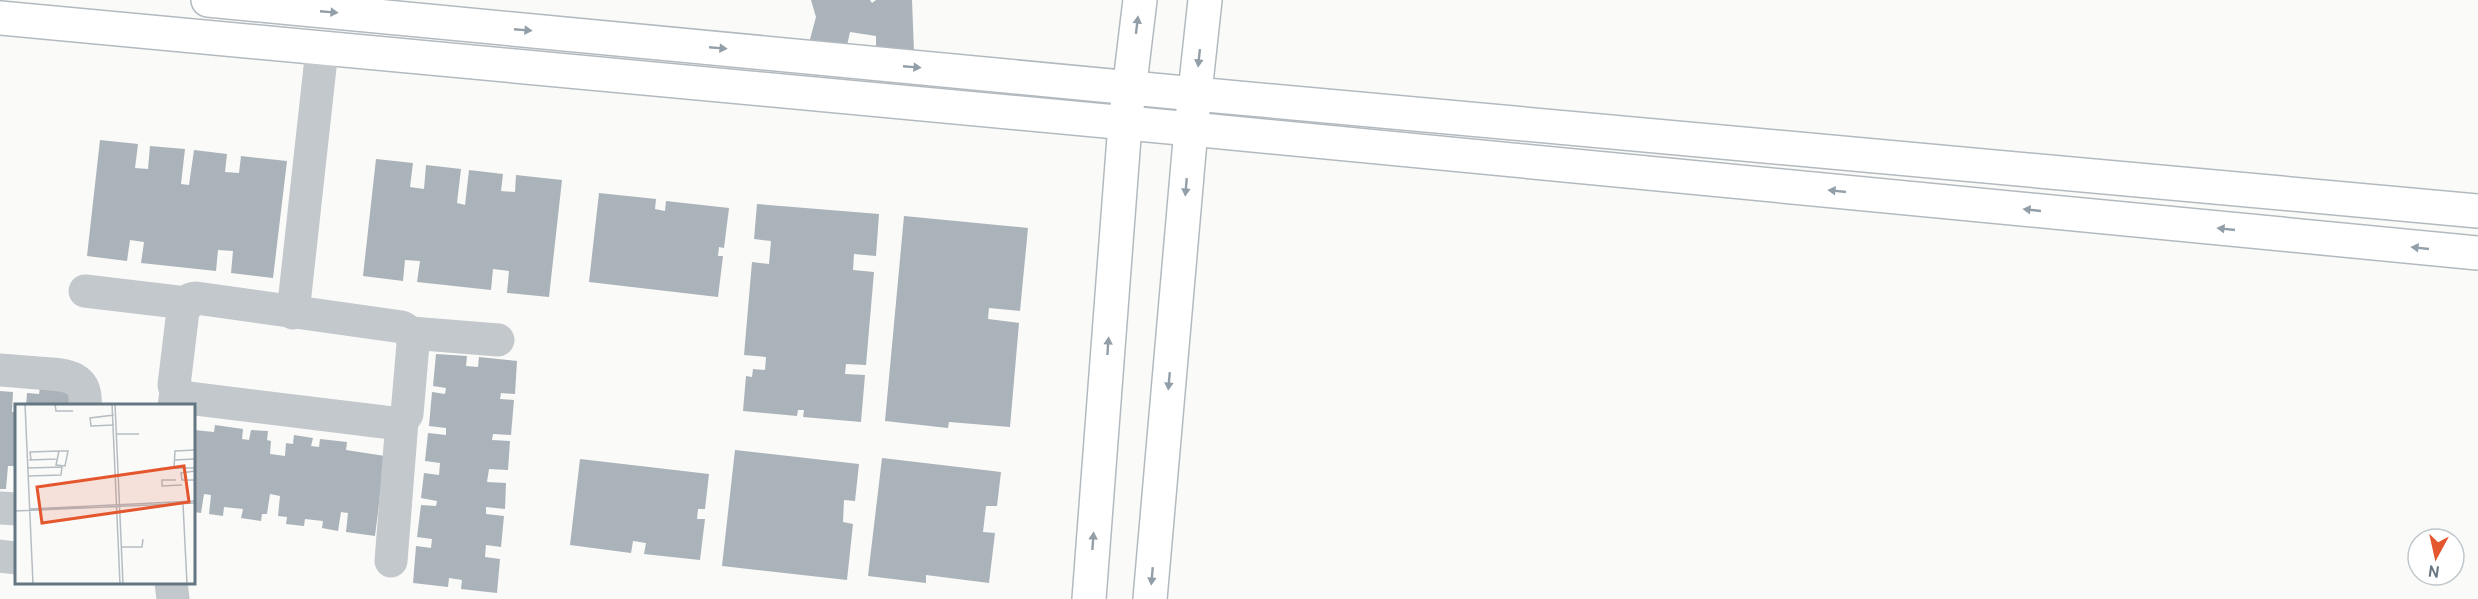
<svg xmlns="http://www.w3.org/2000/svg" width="2478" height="599" viewBox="0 0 2478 599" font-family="Cabin,sans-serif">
<rect width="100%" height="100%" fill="#fafaf8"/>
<!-- building -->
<g fill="#aab3b9">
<path d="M811,0H870L872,3L876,0H912L914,52L876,48V36L850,32L846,50L809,43L816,17Z"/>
<path d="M100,140L138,144L135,168L148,169L150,146L185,149L181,184L189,185L194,150L227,154L225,172L239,173L241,156L287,161L273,278L231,273L233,251L218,250L216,271L141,263L144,242L130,240L127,261L87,256Z"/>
<path d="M376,159L413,163L410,187L424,189L426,165L461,169L457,203L465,205L469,170L503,174L501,191L515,192L516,175L562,180L549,297L507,293L509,271L493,269L491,290L417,282L420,261L405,260L403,281L363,276Z"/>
<path d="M599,193L656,199L655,209L665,211L666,201L729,208L724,248L719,247L718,256H723L718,297L589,282Z"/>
<path d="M757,204L879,214L876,256L854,254L853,270L874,272L866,365L846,364L845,374L865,375L861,422L803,417L804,410H798L797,416L743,411L746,376L752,377L753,369L765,370L766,357L744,355L752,262L769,264L771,241L754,239Z"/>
<path d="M904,216L1028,228L1020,311L989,308L988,319L1019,323L1010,427L949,422L948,428L885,421Z"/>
<path d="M436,354L467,356L466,366L478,367L479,357L517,361L515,394L501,393L500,399L514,400L511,435L493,434L492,440L510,441L508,470L489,469L487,482L506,483L505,509L486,507V514L504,516L501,547L486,545L485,557L500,559L497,593L461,589L462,580L449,578L448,587L413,583L416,546L431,548L432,539L417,537L421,505L436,506L437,501L421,498L424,473L439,475L440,463L425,461L428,433L446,435V428L429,426L432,392L445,394L446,388L433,386Z"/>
<path d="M40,387L78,390L76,406H26L27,393L39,394Z"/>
<path d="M0,391L13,392L12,412H16V466H8L6,489H0Z"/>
<path d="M215,425L243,429L242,439L249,440L251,430L268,431L267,440L271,441L270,454L285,456L286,443L293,444L294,435L313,438L311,446L319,447L320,439L347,442L346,450L385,456L375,536L346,532L348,513L341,512L338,531L322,528L323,521L305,519L304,526L286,524L287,517L278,516L280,496L270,494L267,514H262L261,521L241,518L243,509L224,507L223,516L209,514L211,495L204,494L201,513L194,512V430L214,432Z"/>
<path d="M735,450L859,464L855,501L844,500L843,522L853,524L847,580L722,566Z"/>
<path d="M882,458L1001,472L997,506H986L983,532L995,533L989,583L926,575V583L868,576Z"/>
<path d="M580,459L709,474L705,509H698L697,519H705L700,560L644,554L646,543L633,541L631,553L570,545Z"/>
</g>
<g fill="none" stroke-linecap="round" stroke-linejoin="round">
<defs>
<g id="secondary">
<path d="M208,0L1195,94L2478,211"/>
<path d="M0,18L1191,129L2478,253"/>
<path d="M1089,599L1125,124L1140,0"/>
<path d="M1150,599L1191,129L1205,0"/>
</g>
</defs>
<!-- secondary casing -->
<use href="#secondary" stroke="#b3babf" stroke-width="36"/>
<!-- street -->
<g stroke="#c3c8cc" stroke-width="33">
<path d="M85,291L186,303"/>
<path d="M293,313L322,49"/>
<path d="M411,333L498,340"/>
<path d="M0,370C13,371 26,372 38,373C62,375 88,373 85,406"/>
<path d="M174,406L176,392L174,385L183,311L191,299L196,298L402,327L411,333L413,344L407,414L402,421L392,423L188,398L176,392"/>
<path d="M0,508L16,509"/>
<path d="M0,556L16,558"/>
<path d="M391,561L402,421"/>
<path d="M171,582L173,599"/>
</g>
<!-- secondary -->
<use href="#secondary" stroke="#fff" stroke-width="33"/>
</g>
<!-- one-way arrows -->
<defs><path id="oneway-solid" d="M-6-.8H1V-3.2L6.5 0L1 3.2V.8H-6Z" transform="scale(1.5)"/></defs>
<g fill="#939fa8">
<use href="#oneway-solid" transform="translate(329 12) rotate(5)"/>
<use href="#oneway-solid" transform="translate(1137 25) rotate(-83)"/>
<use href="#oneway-solid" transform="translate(523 30) rotate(5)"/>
<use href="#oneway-solid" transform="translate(718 48) rotate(5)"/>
<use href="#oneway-solid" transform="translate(1199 58) rotate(96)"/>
<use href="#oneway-solid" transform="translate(912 67) rotate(5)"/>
<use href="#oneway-solid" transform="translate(1186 187) rotate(95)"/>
<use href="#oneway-solid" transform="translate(1837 191) rotate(-174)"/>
<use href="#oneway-solid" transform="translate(2032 210) rotate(-174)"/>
<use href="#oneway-solid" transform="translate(2226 229) rotate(-174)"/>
<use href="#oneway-solid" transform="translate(2420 248) rotate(-174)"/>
<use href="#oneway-solid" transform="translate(1108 346) rotate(-86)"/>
<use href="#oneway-solid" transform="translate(1169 381) rotate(95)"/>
<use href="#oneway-solid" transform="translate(1093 541) rotate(-86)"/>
<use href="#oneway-solid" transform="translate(1152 576) rotate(95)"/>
</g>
<!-- overview -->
<g transform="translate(15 404)">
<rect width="180" height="180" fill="#fafaf8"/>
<path fill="none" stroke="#b5bdc2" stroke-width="1.5" d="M10,0L18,180M40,0L41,7H58M97,0L105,180M100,0L108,180M99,21L76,22L75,14L99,11M101,30H124M180,46L160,47L159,64H180M14,56L43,55M16,56L15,48L44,47H53L50,62L41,61L44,47M159,56L180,55M12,64L47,63L46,71L13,72M180,67L166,69L167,76H180M161,76H147V82L167,81M168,100L172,180M15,105L180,97M0,107L180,99M107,143H127L128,135"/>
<path fill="#e4572e" fill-opacity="0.15" stroke="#e4572e" stroke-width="3" d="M169,62L174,98L27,119L22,83Z"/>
<rect width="180" height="180" fill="none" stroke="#657683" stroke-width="3"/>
</g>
<!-- north arrow -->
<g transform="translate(2436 557) rotate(188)"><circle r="28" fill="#ffffff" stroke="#c1c8cd" stroke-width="1.5"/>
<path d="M0-4.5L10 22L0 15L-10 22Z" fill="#e4572e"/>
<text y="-9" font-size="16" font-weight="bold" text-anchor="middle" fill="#657683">N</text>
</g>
</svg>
